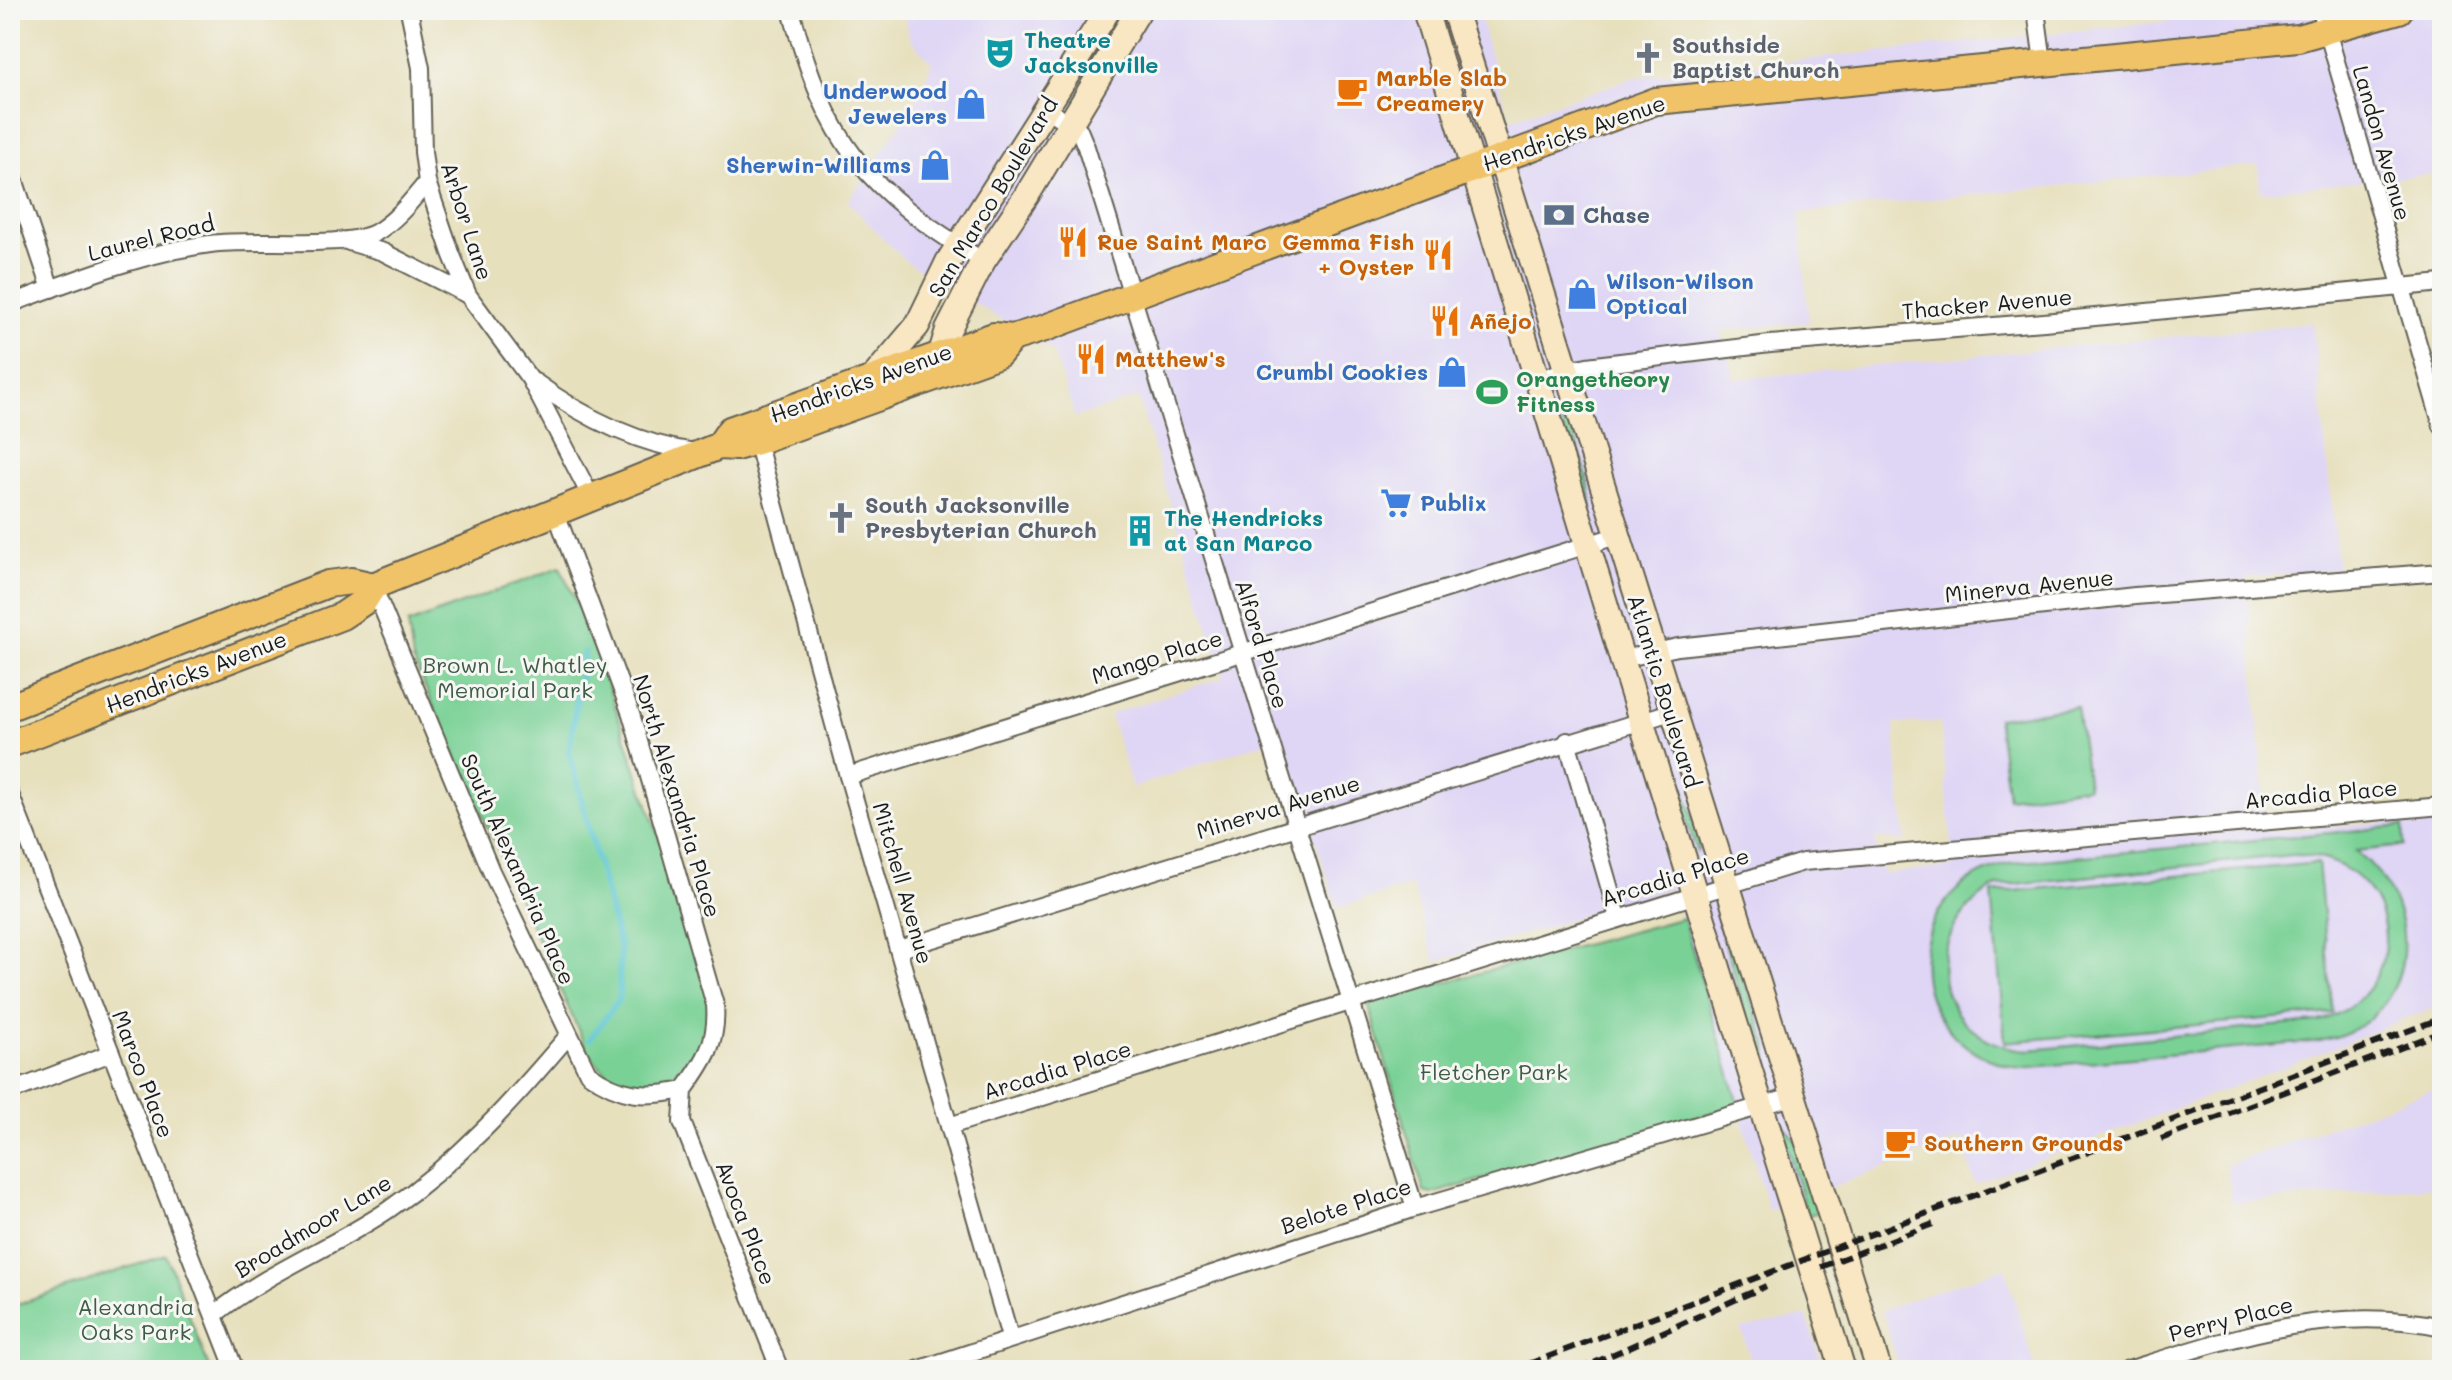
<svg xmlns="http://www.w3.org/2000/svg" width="2452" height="1380" viewBox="0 0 2452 1380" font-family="Mali,sans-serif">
<rect width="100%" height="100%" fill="#f6f6f2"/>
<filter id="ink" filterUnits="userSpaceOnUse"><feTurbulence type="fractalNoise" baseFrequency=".0125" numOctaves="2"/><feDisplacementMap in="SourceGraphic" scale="16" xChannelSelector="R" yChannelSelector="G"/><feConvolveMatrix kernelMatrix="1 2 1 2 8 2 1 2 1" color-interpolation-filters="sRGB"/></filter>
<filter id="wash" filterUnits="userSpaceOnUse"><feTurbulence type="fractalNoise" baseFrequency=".006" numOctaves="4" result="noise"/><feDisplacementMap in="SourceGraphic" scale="32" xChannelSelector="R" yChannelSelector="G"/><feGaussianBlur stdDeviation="1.8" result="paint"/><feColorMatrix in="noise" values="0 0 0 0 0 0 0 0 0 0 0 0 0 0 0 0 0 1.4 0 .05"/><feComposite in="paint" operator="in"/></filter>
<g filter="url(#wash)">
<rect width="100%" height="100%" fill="#e7e0bd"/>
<!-- built -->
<g fill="#dfd5f5" fill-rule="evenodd">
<path d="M903,10H1478L1509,120L1636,77L2179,20L2178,10H2442V173L2260,192L2258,165L1799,213L1809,322L1720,330L1735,379L2313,323L2338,570L2246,577L2267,831L2442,818V1004L2288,1066L1975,1184L1961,1138L1769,1211L1673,888L1435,962L1412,885L1337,908L1283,736L1132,788L1110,714L1224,677L1138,397L1075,417L1053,351L905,261L848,202L917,100L932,63L910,39ZM1940,722L1954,866L1884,874L1874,838L1905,841L1894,724Z"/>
<path d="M2442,1086V1186L2232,1203L2227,1165Z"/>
<path d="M2005,1267L2035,1370H1900L1882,1310Z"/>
<path d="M1806,1315L1824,1370H1754L1741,1329Z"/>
</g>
<!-- green -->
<g fill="#7ad196" stroke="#4b7659" stroke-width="2" fill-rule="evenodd">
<path d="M1553,394C1566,402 1597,495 1590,511L1587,509Z"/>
<path d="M560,567L588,626L682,906L710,1004L705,1049L680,1084C632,1090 619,1092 588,1052L413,660L408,624Z"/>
<path d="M2077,707L2088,787L2008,798L1997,718Z"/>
<path d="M1662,744C1679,757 1693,821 1700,844L1697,852Z"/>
<path d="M2403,826L2404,846L2356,851C2432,911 2416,1028 2313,1042L2020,1068C1892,1047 1893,878 2021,862ZM2291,855C2401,853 2421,994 2316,1022L2029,1050C1931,1044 1913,932 1997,886Z"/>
<path d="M2318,863L2333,1013L2005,1042L1992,893Z"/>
<path d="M1683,918L1739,1105L1432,1194L1424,1192L1368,1003Z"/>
<path d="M1721,920L1767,1043L1769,1073L1765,1075L1719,924Z"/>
<path d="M1780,1121L1797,1142L1820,1211L1807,1216Z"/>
<path d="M166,1255L210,1370H10V1307Z"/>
</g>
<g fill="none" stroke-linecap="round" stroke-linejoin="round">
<!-- stream -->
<path stroke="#5bc7d2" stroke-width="6" d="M584,652L569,751L620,948L619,999L590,1039"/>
</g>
</g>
<g filter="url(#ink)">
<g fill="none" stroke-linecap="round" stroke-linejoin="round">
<defs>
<g id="minor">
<path d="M409,10L421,68L423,152L427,182L451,253L468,295L530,379L592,499"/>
<path d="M791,10C827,145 865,189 983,261"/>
<path d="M2036,10L2043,62"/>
<path d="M2321,10L2442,426"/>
<path d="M1046,109L1079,130L1086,147L1415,1208"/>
<path d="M10,167L51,289"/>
<path d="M349,242L383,252L468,295"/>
<path d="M10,304C74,280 142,253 210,244C254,238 343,249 375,233C396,221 412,200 427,182"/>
<path d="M1537,381L1565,370L1587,366L1770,344L2044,322L2442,283"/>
<path d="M535,382C583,417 636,444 695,452"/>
<path d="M757,441L848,776L1010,1337"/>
<path d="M556,513L631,714L715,1005C718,1042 705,1061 684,1090"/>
<path d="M373,586L491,871L588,1073C621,1097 645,1098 684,1090"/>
<path d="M1622,659L1678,647L2135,596L2442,572"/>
<path d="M1567,741L1618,917"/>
<path d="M848,776L1616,536"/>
<path d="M10,794L235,1370"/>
<path d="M900,949L1671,712"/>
<path d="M684,1090L682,1122L780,1370"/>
<path d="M10,1092L111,1053"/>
<path d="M949,1126L1803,862L2442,806"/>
<path d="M214,1315C265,1273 332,1248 388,1210C458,1162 513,1101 568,1036"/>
<path d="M917,1370L1415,1208L1792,1097"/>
<path d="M2128,1370C2231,1338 2333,1303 2442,1327"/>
</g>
<g id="secondary">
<path d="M1425,10L1622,659L1843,1370"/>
<path d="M1454,10L1879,1370"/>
<path d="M936,369L948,330L983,261L1027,195L1139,10"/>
<path d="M872,379L917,326L948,262L1108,10"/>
</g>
<g id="primary">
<path d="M719,446L730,430L994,336L1012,338L1045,328L1656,101L2298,38L2399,10"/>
<path d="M10,707L328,584L351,581L373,586L719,446L736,447L757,441L999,354L1012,338"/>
<path d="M10,744L342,616L363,602L373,586"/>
</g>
</defs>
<!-- minor casing -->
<use href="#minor" stroke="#636154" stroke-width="20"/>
<!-- secondary casing -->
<use href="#secondary" stroke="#636154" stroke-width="28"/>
<!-- primary casing -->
<use href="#primary" stroke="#636154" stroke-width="30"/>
<!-- minor -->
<use href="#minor" stroke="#fff" stroke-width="16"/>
<!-- secondary -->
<use href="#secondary" stroke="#f9e7c3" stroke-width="24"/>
<!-- primary -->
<use href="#primary" stroke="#f1c369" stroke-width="26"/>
<!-- rail -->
<g stroke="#1c1c1c" stroke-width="6" stroke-dasharray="12 6" stroke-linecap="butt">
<path d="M2161,1139L2442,1032"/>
<path d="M1821,1267L1933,1224"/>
<path d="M1513,1370L2442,1018"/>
<path d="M1578,1370L1766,1286"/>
</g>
</g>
</g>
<!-- icons -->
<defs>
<symbol id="theatre-bare" viewBox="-9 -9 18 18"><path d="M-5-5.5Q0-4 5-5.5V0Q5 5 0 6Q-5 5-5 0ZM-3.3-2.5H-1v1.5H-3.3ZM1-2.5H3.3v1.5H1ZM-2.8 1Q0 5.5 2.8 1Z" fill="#0f9aa8" stroke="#f6f6f2" stroke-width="2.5" paint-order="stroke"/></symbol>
<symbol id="church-bare" viewBox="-9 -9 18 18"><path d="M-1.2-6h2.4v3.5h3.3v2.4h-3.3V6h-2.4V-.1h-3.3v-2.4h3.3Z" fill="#6b7280" stroke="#f6f6f2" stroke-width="2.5" paint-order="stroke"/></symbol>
<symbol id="cafe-bare" viewBox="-9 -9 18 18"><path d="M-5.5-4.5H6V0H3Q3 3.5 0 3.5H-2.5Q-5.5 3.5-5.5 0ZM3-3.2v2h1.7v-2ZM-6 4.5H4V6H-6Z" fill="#e8710a" stroke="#f6f6f2" stroke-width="2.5" paint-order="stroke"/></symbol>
<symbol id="shop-bare" viewBox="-9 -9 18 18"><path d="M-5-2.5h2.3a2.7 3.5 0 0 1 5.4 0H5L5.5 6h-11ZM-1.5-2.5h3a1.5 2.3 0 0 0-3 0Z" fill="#3f7fe0" stroke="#f6f6f2" stroke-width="2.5" paint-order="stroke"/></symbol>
<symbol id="bank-bare" viewBox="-9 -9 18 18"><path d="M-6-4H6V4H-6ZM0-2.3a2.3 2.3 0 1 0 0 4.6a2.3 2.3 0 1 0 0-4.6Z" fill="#5c6f8a" stroke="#f6f6f2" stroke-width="2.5" paint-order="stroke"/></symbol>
<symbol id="restaurant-bare" viewBox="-9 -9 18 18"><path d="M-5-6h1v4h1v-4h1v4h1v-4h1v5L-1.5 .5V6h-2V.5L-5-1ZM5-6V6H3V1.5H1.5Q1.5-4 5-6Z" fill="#e8710a" stroke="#f6f6f2" stroke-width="2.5" paint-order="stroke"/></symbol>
<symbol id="stadium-bare" viewBox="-9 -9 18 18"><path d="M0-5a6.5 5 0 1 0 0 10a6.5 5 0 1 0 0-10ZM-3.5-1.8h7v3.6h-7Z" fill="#2e9e5b" stroke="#f6f6f2" stroke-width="2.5" paint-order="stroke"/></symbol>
<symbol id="supermarket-bare" viewBox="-9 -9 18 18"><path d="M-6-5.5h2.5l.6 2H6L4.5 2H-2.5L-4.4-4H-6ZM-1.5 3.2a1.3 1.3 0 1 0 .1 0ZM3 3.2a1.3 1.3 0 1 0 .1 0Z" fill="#3f7fe0" stroke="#f6f6f2" stroke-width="2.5" paint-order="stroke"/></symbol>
<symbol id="building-bare" viewBox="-9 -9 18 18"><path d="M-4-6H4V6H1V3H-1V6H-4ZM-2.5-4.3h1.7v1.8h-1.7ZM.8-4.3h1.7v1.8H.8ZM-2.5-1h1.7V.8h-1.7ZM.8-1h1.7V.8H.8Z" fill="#0f9aa8" stroke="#f6f6f2" stroke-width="2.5" paint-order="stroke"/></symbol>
</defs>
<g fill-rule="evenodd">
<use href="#theatre-bare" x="978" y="31" width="44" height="44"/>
<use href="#church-bare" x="1626" y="36" width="44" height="44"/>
<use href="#cafe-bare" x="1330" y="69" width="44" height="44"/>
<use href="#shop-bare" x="949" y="82" width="44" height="44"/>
<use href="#shop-bare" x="913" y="143" width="44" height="44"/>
<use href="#bank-bare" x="1537" y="193" width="44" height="44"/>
<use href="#restaurant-bare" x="1051" y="220" width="44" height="44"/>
<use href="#restaurant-bare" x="1416" y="233" width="44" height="44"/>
<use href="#shop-bare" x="1560" y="272" width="44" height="44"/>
<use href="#restaurant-bare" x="1423" y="299" width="44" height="44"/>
<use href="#restaurant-bare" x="1069" y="337" width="44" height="44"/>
<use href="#shop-bare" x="1430" y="350" width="44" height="44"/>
<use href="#stadium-bare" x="1470" y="370" width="44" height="44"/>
<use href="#supermarket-bare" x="1374" y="481" width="44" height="44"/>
<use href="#church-bare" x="819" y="496" width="44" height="44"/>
<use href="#building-bare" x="1118" y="509" width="44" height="44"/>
<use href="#cafe-bare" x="1878" y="1121" width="44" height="44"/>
</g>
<g text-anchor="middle" stroke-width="6" stroke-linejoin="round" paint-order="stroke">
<!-- culture labels -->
<g font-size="22" font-weight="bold" fill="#0d838f" stroke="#f6f6f2" text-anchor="start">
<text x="1024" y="48">Theatre<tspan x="1024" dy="25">Jacksonville</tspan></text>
<text x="1164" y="526">The Hendricks<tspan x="1164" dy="25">at San Marco</tspan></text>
</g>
<!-- worship labels -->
<g font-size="22" font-weight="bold" fill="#5b616d" stroke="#f6f6f2" text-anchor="start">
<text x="1672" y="53">Southside<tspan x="1672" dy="25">Baptist Church</tspan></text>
<text x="865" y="513">South Jacksonville<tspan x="865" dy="25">Presbyterian Church</tspan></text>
</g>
<!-- food labels -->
<g font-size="22" font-weight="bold" fill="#c56008" stroke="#f6f6f2" text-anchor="start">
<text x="1376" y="86">Marble Slab<tspan x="1376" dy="25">Creamery</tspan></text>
<text x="1097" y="250">Rue Saint Marc</text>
<text x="1414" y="250" text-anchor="end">Gemma Fish<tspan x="1414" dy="25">+ Oyster</tspan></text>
<text x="1469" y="329">Añejo</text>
<text x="1115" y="367">Matthew's</text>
<text x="1924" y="1151">Southern Grounds</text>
</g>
<!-- shop labels -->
<g font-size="22" font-weight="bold" fill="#366cbe" stroke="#f6f6f2" text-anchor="end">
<text x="947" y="99">Underwood<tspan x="947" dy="25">Jewelers</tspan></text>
<text x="911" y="173">Sherwin-Williams</text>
<text x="1606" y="289" text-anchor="start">Wilson-Wilson<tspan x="1606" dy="25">Optical</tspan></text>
<text x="1428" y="380">Crumbl Cookies</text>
<text x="1420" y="511" text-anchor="start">Publix</text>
</g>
<!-- street labels -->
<g font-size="22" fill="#1c1c1c" stroke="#f6f6f2">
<text transform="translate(1574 133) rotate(-19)" y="8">Hendricks Avenue</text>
<text transform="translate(2382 143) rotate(74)" y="8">Landon Avenue</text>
<text transform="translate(993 197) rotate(-59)" y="8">San Marco Boulevard</text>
<text transform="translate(467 221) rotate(72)" y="8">Arbor Lane</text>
<text transform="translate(151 238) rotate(-14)" y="8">Laurel Road</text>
<text transform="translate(1987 304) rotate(-5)" y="8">Thacker Avenue</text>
<text transform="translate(861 383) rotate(-20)" y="8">Hendricks Avenue</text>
<text transform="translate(2029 586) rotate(-6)" y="8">Minerva Avenue</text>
<text transform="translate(1262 644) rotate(73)" y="8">Alford Place</text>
<text transform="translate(1157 657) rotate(-17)" y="8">Mango Place</text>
<text transform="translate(196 672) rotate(-21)" y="8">Hendricks Avenue</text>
<text transform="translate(1664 691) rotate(73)" y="8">Atlantic Boulevard</text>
<text transform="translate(2321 794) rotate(-5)" y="8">Arcadia Place</text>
<text transform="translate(677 796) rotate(73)" y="8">North Alexandria Place</text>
<text transform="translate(1278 807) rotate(-17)" y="8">Minerva Avenue</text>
<text transform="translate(518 869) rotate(66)" y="8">South Alexandria Place</text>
<text transform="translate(1675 877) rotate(-17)" y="8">Arcadia Place</text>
<text transform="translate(903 883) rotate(74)" y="8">Mitchell Avenue</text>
<text transform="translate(1057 1070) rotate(-17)" y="8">Arcadia Place</text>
<text transform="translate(143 1074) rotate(69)" y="8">Marco Place</text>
<text transform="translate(1346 1206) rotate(-18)" y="8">Belote Place</text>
<text transform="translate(746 1223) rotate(69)" y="8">Avoca Place</text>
<text transform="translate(313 1226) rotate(-31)" y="8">Broadmoor Lane</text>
<text transform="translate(2231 1319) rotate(-14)" y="8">Perry Place</text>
</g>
<!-- service labels -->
<g font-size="22" font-weight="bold" fill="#4e5e75" stroke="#f6f6f2" text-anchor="start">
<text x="1583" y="223">Chase</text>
</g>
<!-- leisure labels -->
<g font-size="22" font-weight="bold" fill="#27864d" stroke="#f6f6f2" text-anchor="start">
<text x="1516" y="387">Orangetheory<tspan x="1516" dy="25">Fitness</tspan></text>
</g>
<!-- park labels -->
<g font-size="22" fill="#3d5b47" stroke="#f6f6f2">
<text x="515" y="673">Brown L. Whatley<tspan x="515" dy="25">Memorial Park</tspan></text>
<text x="1494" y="1080">Fletcher Park</text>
<text x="136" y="1315">Alexandria<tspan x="136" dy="25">Oaks Park</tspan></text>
</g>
</g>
<!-- margin -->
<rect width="2452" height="1380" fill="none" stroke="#f6f6f2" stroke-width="40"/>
</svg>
